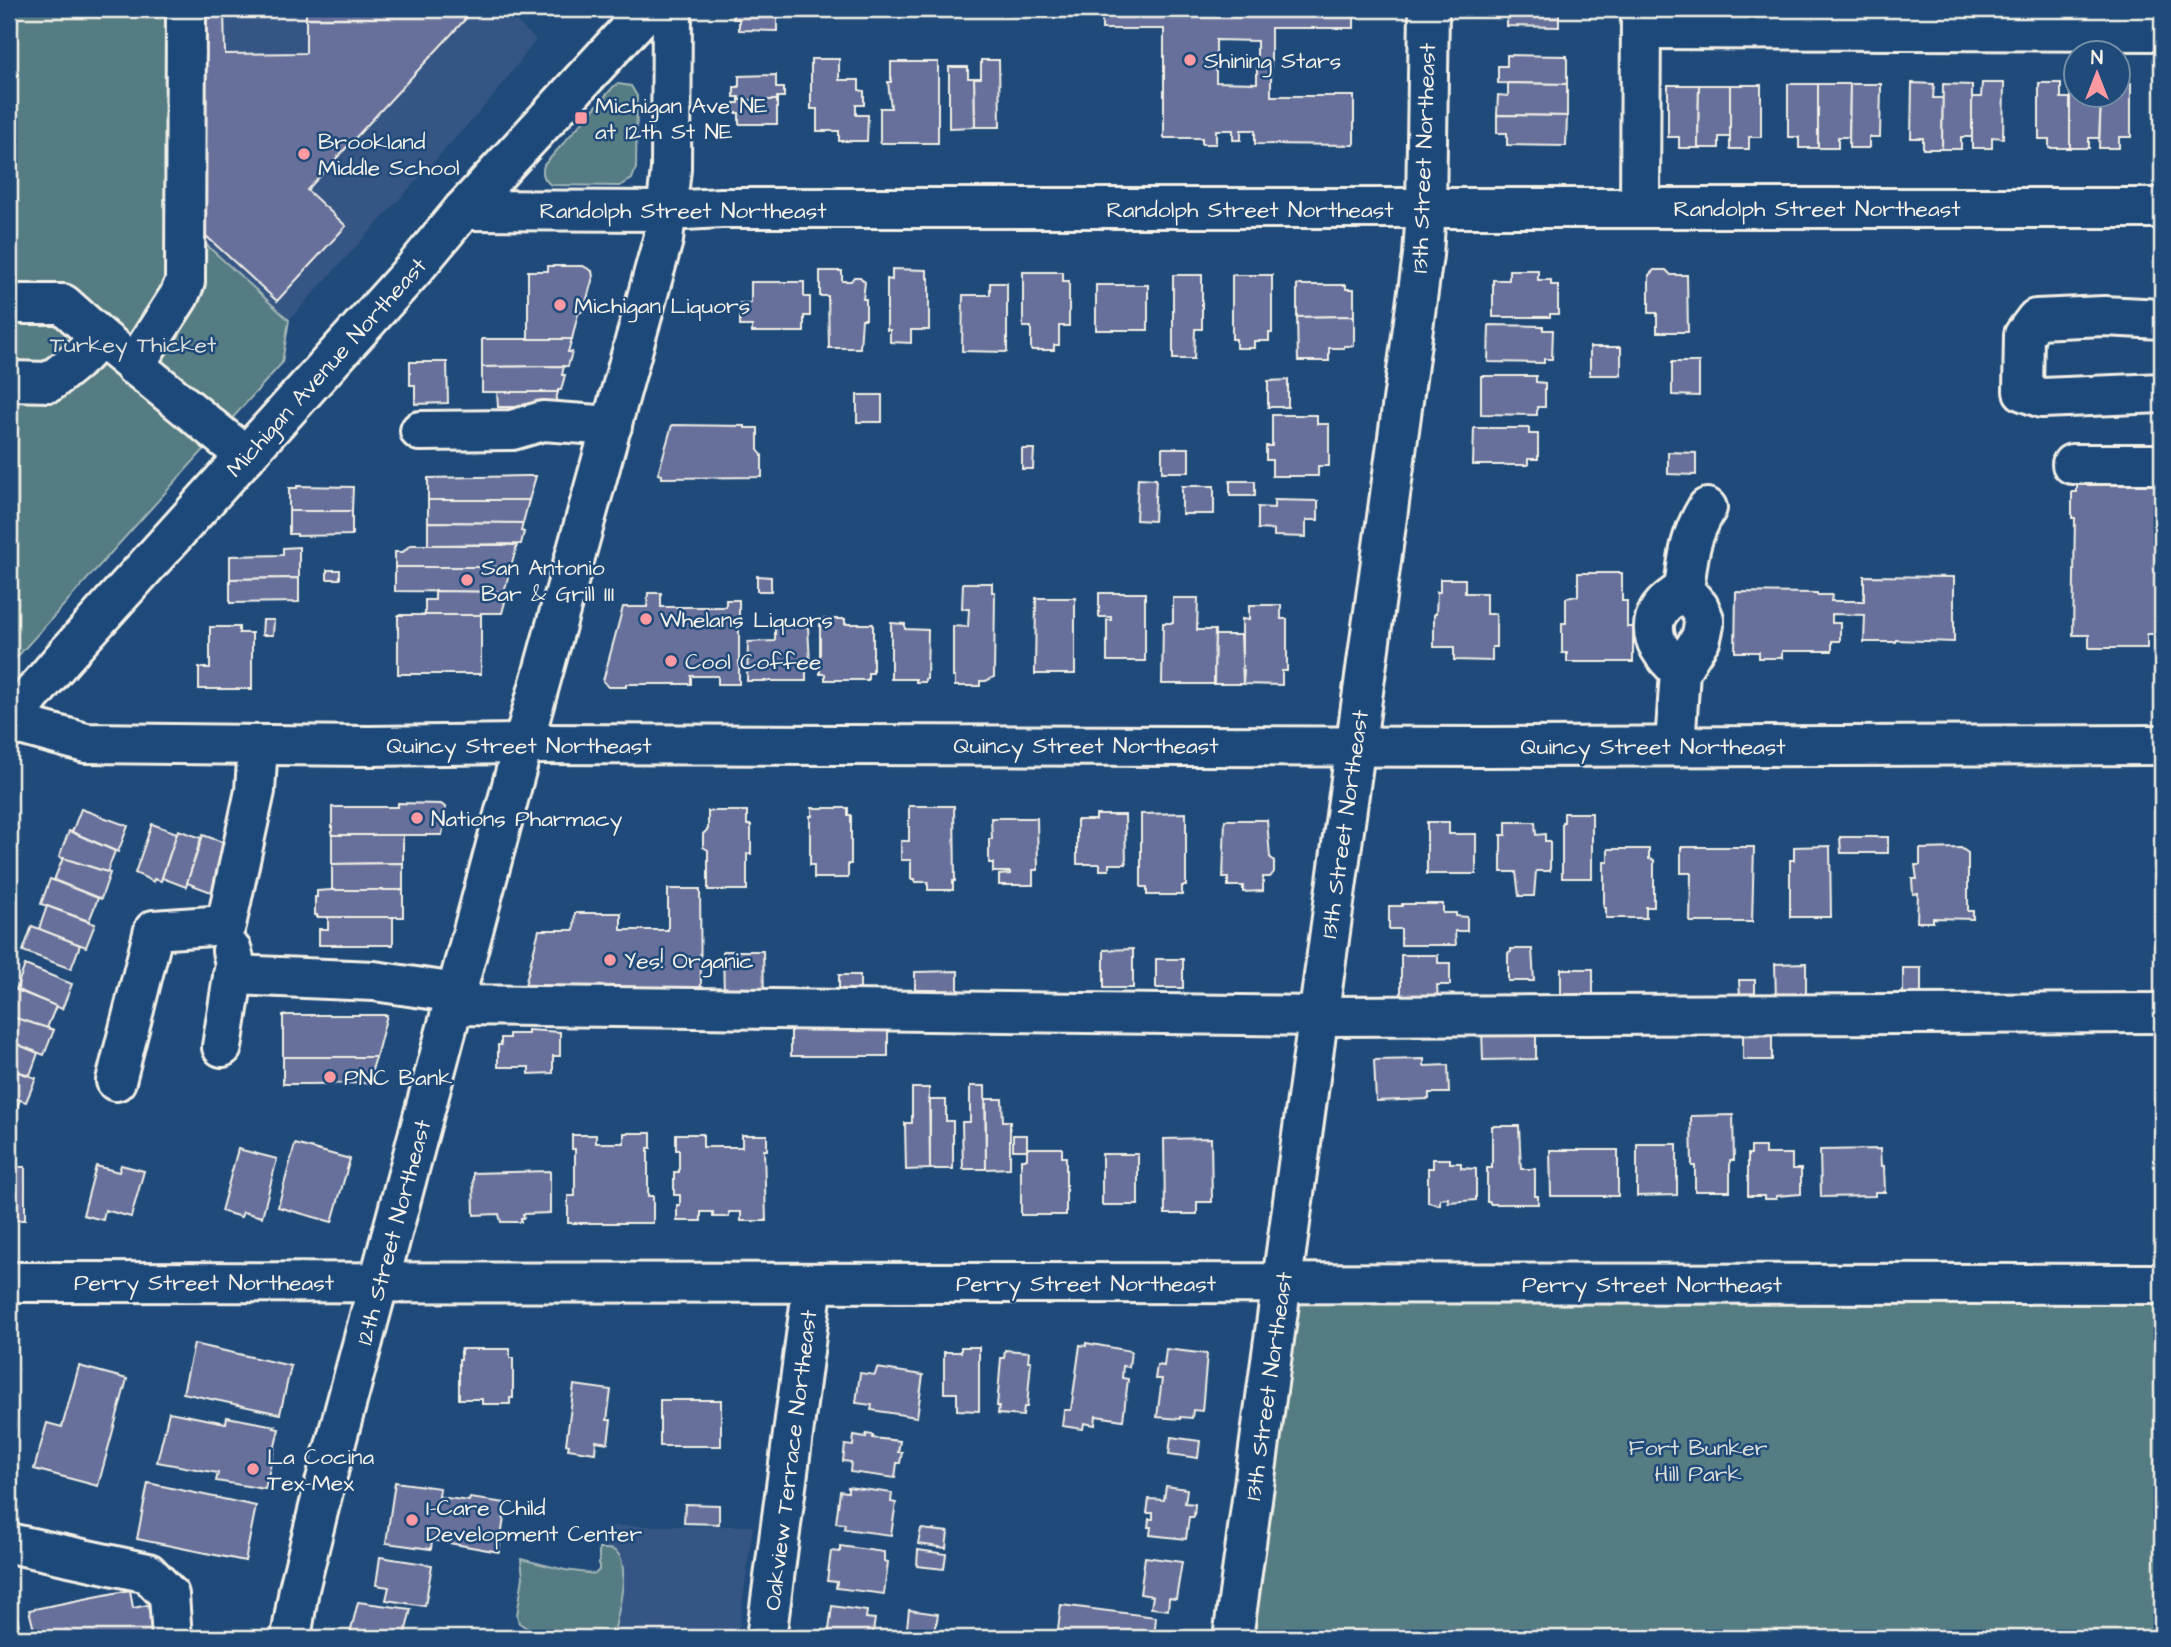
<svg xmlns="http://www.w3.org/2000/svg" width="2171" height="1647" viewBox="0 0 2171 1647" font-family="'Architects Daughter',sans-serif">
<rect width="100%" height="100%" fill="#1f4a7a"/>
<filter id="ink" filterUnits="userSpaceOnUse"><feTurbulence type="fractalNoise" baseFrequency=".0143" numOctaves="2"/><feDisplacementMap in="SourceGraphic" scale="14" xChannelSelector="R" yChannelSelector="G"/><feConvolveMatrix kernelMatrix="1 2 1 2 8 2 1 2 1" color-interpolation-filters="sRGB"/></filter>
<g filter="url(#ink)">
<!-- built -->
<g fill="#345584">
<path d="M168,9H504L536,40L492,98L289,320L168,210Z"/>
<path d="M609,1526H753L738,1638H549L558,1569L603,1575Z"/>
</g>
<!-- green -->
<g fill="#547c83" stroke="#a4b6b6" stroke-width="2">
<path d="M9,9H168V210L289,320L282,363L9,666Z"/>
<path d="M618,84L631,86L637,96L636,168L632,179L620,186L551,185C544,180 541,174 544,165L614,86Z"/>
<path d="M1282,1283L2162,1284V1638H1234Z"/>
<path d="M599,1549C604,1549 610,1548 615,1551C633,1562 616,1620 613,1638H536L534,1633L519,1623L517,1615L523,1577L521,1559L565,1570L595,1574L599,1570Z"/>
</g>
<!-- building -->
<g fill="#66709a" stroke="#f4f1e8" stroke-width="2" fill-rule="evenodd">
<path d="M205,9H224L225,54L306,53V9H469L472,12L307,190L346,226L277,301L205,235Z"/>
<path d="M739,9H777V11L783,13V17L777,19V31L739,30V19H733L734,10Z"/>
<path d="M1102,9H1354V28H1271V96H1354V145L1255,144V130H1241V140H1233V130H1216V144H1202V138H1164V29H1102ZM1216,40L1257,41V83L1216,82Z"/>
<path d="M1497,9H1559V27L1507,26V16H1497Z"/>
<path d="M1507,55L1567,56V84L1498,83V66H1507Z"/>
<path d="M811,59H839V80H859V90L864,91V105H856V115H868L867,141H839V131H817V109H811Z"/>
<path d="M981,60H999L1000,127H975L974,78H981Z"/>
<path d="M891,62H938V143H880V108H891L888,82H891Z"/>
<path d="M949,67H968V78H974L975,127L949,128Z"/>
<path d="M776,75V88H784V97H777V100H739V97H734V87H739V76Z"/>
<path d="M1508,83L1567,84V116L1497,115L1498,95L1508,96Z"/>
<path d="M1912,83L1934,84L1933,98H1943L1942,149H1923V138H1911Z"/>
<path d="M1982,83H2004L2003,138L1992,137V148H1972V97H1981Z"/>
<path d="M2039,83H2061V98H2070V148H2049V139H2039Z"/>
<path d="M2118,83H2131V137H2119V148H2099L2101,98H2108V94H2118Z"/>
<path d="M1788,84H1818V148H1799V137H1788Z"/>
<path d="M1818,84H1850L1849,137H1838V148H1818Z"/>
<path d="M1850,84H1881L1880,137H1869V148H1849Z"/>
<path d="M1943,84L1972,85V137H1961V149H1942Z"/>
<path d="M1668,85H1699L1698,148H1679V137H1668Z"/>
<path d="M1699,85H1730V137H1719V148H1698Z"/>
<path d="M1730,85H1761V137H1749V149H1730Z"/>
<path d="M2070,85H2076V94H2099L2101,98L2099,138H2089V148H2070Z"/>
<path d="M739,100H777V124H739V113H734V103H739Z"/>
<path d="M1497,115L1567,116L1566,146L1507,145V133H1497Z"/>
<path d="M548,266H583L592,271L593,277L584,310L578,314L572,339H528V271H548Z"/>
<path d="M892,269L927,270V278H929V330H911V343L890,342V330H887V279L892,280Z"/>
<path d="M1509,270H1538V280H1551V285H1558V314H1550V317H1493V280H1509Z"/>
<path d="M1654,270H1666L1671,275H1687L1688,332H1657V313H1649V275Z"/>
<path d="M820,271H842V281H851L854,277H860L865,282L863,299H866V319H862L860,348H829L828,296H820Z"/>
<path d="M1023,272H1063V281H1069V326H1059V345H1054V350H1031V327H1023Z"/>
<path d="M1173,275H1202V329H1195L1194,359H1173Z"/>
<path d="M1232,275H1272V333H1269V341H1254V348H1236V339H1232Z"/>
<path d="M751,282H804V297H810V316H804V332H752V326H740V303H751Z"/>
<path d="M990,283H1007V352L962,351L963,295H990Z"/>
<rect x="1096" y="285" width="52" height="45"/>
<path d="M1297,285H1346V289H1354V316L1297,317Z"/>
<path d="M1354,316V346H1344V348H1329V361H1298L1297,317Z"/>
<path d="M1489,325L1543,326V330H1553L1552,359H1544V363L1488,362Z"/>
<path d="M482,339H572L568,352H572L568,366L482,367Z"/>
<rect x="1590" y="347" width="31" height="28"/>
<path d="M410,362H447L448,403L415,404V385H410Z"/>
<path d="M1672,362H1699V396L1672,395Z"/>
<path d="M564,366L562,375H565L561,390H558V392H482V367Z"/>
<path d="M1481,376H1536V382L1545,383V407H1537V415L1481,414Z"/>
<path d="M1288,380V407H1268V381Z"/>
<path d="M497,392H558L554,407H498Z"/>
<rect x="857" y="395" width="25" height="27"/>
<path d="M1272,415H1317V424H1329V466H1318V476H1272V460H1266V446H1272Z"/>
<path d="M672,425L745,426V428H758V450L762,455V477L662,478V475L658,474Z"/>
<path d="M1474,428H1529V434H1538V459H1528V465H1473Z"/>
<rect x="1162" y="448" width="27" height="24"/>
<path d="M1022,449H1034L1033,469H1022Z"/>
<path d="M1668,452L1696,453V475L1668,474Z"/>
<path d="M525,476H536L529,500H428V478Z"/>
<path d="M1138,478L1156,479L1154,521L1136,520Z"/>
<rect x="1230" y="481" width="25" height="15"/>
<path d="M2077,481H2162V634H2147V648H2089V635H2073L2075,518H2072V492H2077Z"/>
<path d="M297,486L353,487L352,511H289V488H297Z"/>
<rect x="1182" y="486" width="32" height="28"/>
<path d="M428,500H529L523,523L428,522Z"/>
<path d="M1274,500L1318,501V520H1306V537L1274,536V530L1258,529V507L1274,508Z"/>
<path d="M289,511H352V535L297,536V534H289Z"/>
<path d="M428,522L523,523L521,531L524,532L521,544L428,545Z"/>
<path d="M410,545H517L511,567H395V552H403Z"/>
<path d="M299,547V578L230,579V556L283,555V548Z"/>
<path d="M395,567H511L504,592L395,591Z"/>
<rect x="327" y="570" width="13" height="9"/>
<path d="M1578,573H1622V601H1627V627H1633V662H1567V653H1562V623H1566V598L1578,596Z"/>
<path d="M757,576L771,577V591H757Z"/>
<path d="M1864,576L1954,577V642L1896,640V642H1864L1865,615L1832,614V623H1840V641H1832V651H1782V658H1759V652H1735L1736,592L1817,593V595H1832L1831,601H1864Z"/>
<path d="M299,578V602L230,603V579Z"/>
<path d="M1440,579H1465V593H1486V614H1496V647H1492V661L1454,660V647H1434V614H1436L1437,592H1440Z"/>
<path d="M963,583H992V592H995L994,677L986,681H980V686H955V677H953V626L968,627L969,609H962Z"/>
<path d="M435,591L504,592L501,601L505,602L502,613H481V615H425V600H435Z"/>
<path d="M648,593H661V607H726V600H739V684H718V676H691V684H626V687H608L603,681L623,607H647Z"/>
<path d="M1099,593H1145V661H1107V620H1111V617H1099Z"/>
<path d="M1036,598H1075V674H1035Z"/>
<path d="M1173,598H1198L1197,630H1215L1214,684H1162L1163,623H1173Z"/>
<path d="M1249,605H1281V619H1287V671H1282V685L1243,684L1244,670H1242V619L1249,620Z"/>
<rect x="398" y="615" width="83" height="59"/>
<path d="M822,619H845V624H873V673H868V680H825V674H820V624H822Z"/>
<path d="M263,620H274L273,635H262Z"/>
<path d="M891,623L905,624V629L928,630L927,679H925V682H916V679H891Z"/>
<path d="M210,627H239V633H252V689H199V668H210Z"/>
<path d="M775,627H808L810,663L806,667V681H747L748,642L775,641Z"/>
<path d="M1215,635H1241L1243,684H1214Z"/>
<path d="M398,803L441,804L445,807L446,814L442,835H332V807H398Z"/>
<path d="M909,806H954L955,881H953V890H928V882H915V879H911V860H901V841H909Z"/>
<path d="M812,808H848V815H851V864H848V878H814V865H810V816H812Z"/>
<path d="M81,809L128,826L118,852L72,832Z"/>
<path d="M708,811H747V825H751V854H747V890H708V850L703,847V834L708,829Z"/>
<path d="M1186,813V886H1182V895H1147V887H1141V814Z"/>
<path d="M1564,813H1592V878H1562V822H1564Z"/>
<path d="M1096,815H1125L1126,864H1109V870H1100V864H1077V820H1096Z"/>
<path d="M991,818H1037L1038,870H1033V885H999V875L1010,874V872H993V863H989V839H992Z"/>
<path d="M1225,820H1267L1270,857L1274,861V872L1270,877H1263V891L1243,892V886H1228V878H1223Z"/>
<path d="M1427,822H1449V834H1476V874H1427Z"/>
<path d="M1506,822H1535L1536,835L1545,834V841H1550V871H1536L1534,896H1519L1516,872H1501V835H1506Z"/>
<path d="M152,824L177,833L161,881L154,879V882L135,873Z"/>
<path d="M178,830L201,838L186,887L162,878Z"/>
<path d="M69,831L115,851L107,872L59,857Z"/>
<path d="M203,835L228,844L211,892L187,883Z"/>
<path d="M332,835H403V863L332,864Z"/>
<path d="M1840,837H1888V853H1841Z"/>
<path d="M1830,846L1831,917H1790V860H1794V847Z"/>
<path d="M1681,847H1754L1752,922H1690L1691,873H1681Z"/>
<path d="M1961,848L1968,853V911H1973V919L1933,918V922H1917L1918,893L1913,894L1912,879H1917L1915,865H1920V849Z"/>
<path d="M1608,849H1649V859L1654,860V907H1646V918H1606V908H1604V862H1608Z"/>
<path d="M63,858L110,873L101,899L54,880Z"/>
<path d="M403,863V890H332V864Z"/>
<path d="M50,879L98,898L89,921L41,904Z"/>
<path d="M668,889H700L701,996L521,1001L539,930H574L575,913H621V930H668Z"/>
<path d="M332,890H403V917H317V915H315V897H317V891Z"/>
<path d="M1402,904H1443V913H1456V916L1467,917V931H1455L1456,945H1401V929H1389V906H1402Z"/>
<path d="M47,906L95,924L86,947L39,929Z"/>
<path d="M328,917H393V945H319V929H328Z"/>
<path d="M32,926L80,945L71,969L23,951Z"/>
<path d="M1133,949V988H1104V950Z"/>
<path d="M1511,949H1532L1534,981H1508V953L1511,952Z"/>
<path d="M723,951H763L764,994L724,995Z"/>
<path d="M1401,955H1438V963H1450V985H1437L1438,1000L1401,1001Z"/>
<rect x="1156" y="959" width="27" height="29"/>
<path d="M1806,963V999H1776L1775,964Z"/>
<path d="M25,965L72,984L62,1009L16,989Z"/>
<rect x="1903" y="968" width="18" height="29"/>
<rect x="1561" y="969" width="32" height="30"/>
<path d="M958,971V1002H915V972Z"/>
<rect x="839" y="975" width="21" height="25"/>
<path d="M1739,980H1755V998H1740Z"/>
<path d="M9,987L56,1006L47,1028L9,1016Z"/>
<path d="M283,1015H387L376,1057H283Z"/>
<path d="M9,1016L54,1030L44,1055L9,1041Z"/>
<path d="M888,1027V1056H791V1028Z"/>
<path d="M528,1030L560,1032V1056H553V1073L529,1074V1067H498V1045H501V1038H509V1034H528Z"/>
<path d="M1482,1031H1536V1059L1483,1060Z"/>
<rect x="1743" y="1034" width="29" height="26"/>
<path d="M9,1041L38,1053L30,1075L9,1069Z"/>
<path d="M283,1057H376L368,1083L310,1084H283Z"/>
<path d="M1424,1059V1066L1448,1065L1449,1093H1429V1099L1376,1101L1374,1060Z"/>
<path d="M9,1069L36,1078L26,1102L9,1096Z"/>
<path d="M970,1086H985L986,1169H963L962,1122H970Z"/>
<path d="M912,1088H929L930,1169L906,1170L905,1123H912Z"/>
<path d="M9,1096L20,1100L10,1125H9Z"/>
<path d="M986,1099H1002L1003,1121H1010V1168L986,1169Z"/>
<path d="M930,1100H946V1121H953V1169H930Z"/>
<path d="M1733,1115L1734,1160H1730V1191H1695V1166H1692L1691,1116Z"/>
<path d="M1492,1126H1519L1521,1169H1535V1196H1538V1204H1490V1202H1487V1168H1492Z"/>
<path d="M624,1133H651V1148H648V1196H653V1223H568V1196H575V1149H572V1135H596V1143H624Z"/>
<path d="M676,1134H703V1147H742V1135H767V1150H764L766,1221H741V1212H729V1217H713V1212H701V1221H677V1205H680V1195H674V1172H679V1150H676Z"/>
<rect x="1013" y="1135" width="14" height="15"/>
<path d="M1211,1138L1212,1202H1197V1214H1165L1164,1139Z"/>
<path d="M295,1144L350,1159L332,1222L278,1207Z"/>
<path d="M1637,1144H1677V1195L1637,1196Z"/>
<path d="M1751,1147H1765V1154H1792V1169H1801V1194L1776,1196V1199H1764V1196H1748V1154H1751Z"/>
<path d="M1027,1148H1062V1157H1066V1215H1021V1159H1027Z"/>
<path d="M238,1149L277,1159L262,1217L243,1212L241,1217L221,1211Z"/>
<path d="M1880,1149L1881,1166H1884L1885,1192H1875V1196L1821,1197L1820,1150Z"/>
<path d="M1550,1150H1618V1196H1551Z"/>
<rect x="1102" y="1154" width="36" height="51"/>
<path d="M1433,1159H1450V1163H1461V1168L1476,1169V1200L1448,1202V1198L1440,1199V1205L1428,1202V1168H1433Z"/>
<path d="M121,1165L144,1171L131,1217L105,1210L103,1220L83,1215L96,1166L119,1172Z"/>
<rect x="9" y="1167" width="16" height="53"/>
<path d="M550,1171V1213L523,1214L524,1218H521V1222H501L499,1214L474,1215L473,1173Z"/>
<path d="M1086,1343L1131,1351L1129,1367L1123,1366L1122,1378L1128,1379L1123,1420L1096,1416L1095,1425L1084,1423L1083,1429L1062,1426L1064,1410H1071L1080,1345L1086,1346Z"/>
<path d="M194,1344L291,1366L280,1414L183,1393Z"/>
<path d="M961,1347H979V1411L957,1410V1393H944V1352H961Z"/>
<path d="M461,1349H510V1358H513V1398H510V1404H482V1399H459V1359H461Z"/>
<path d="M1166,1349L1207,1354L1202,1411L1193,1410L1192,1418L1180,1417V1419L1157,1417L1162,1379H1155L1157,1365L1164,1366Z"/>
<path d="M1005,1350L1029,1352L1028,1361H1031L1027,1407H1024L1023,1416L998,1414L999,1406H997L1001,1358H1004Z"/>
<path d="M79,1366L127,1379L98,1486L34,1469L47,1423L62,1427Z"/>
<path d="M877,1368L923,1375L917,1417L871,1410L872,1405L856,1403L860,1373L875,1375Z"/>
<path d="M574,1385L611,1390L607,1420H611L608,1443L596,1441L595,1453L568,1449L569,1445L566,1444Z"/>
<rect x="660" y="1400" width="61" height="46"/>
<path d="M169,1412L226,1423L227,1417L275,1426L274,1428L279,1429L265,1489L216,1481L218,1473L157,1462Z"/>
<path d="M866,1434L873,1435V1438L900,1441L898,1452H902L900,1463H897L895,1478L850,1472L851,1462L843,1461L845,1445L853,1446L854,1435L866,1437Z"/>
<path d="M1171,1437L1200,1441L1198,1458L1169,1454Z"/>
<path d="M395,1482L440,1488L439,1497L469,1501L470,1498L506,1503L499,1552L432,1540L431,1549L386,1543Z"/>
<path d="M148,1483L256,1506L245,1561L137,1539Z"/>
<path d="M1166,1486L1187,1489L1185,1503L1195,1504L1194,1517H1189L1186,1539L1150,1535L1151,1527H1148L1149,1519H1153V1513H1147L1149,1499L1164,1500Z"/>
<path d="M848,1487L892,1493L891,1502L896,1503L891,1535L844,1529L845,1524L836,1523L840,1491L848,1492Z"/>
<path d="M685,1504L719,1505V1524L684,1523Z"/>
<path d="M921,1529L948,1532L946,1548L918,1544Z"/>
<path d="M840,1546L884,1552V1561L888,1562L884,1594L836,1588L837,1582L827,1581L831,1551L840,1552Z"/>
<path d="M918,1550L946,1554L944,1569L917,1566Z"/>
<path d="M380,1557L432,1565L425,1606L386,1600L389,1587L376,1585Z"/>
<path d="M1145,1557L1182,1562L1176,1599L1169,1598L1168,1610L1151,1608L1153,1596L1140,1594Z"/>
<path d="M9,1585H11L21,1638H9Z"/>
<path d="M130,1590L133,1608L148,1605L154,1637L153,1638H38L36,1630H34L29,1610Z"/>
<path d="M358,1602L411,1609L404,1638H349Z"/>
<path d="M1061,1605L1156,1617L1154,1638H1057Z"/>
<path d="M832,1606L867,1611L866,1618L875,1619L872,1638H828Z"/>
<path d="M909,1610L938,1614L934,1638L906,1636Z"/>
</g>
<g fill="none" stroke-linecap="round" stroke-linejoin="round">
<defs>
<g id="minor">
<path d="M1641,29L2162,31"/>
<path d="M1640,208L1641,9"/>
<path d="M463,210L667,211L721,208H2162"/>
<path d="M9,304H63L100,337L246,456"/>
<path d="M2162,319L2104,316L2036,319L2024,335L2023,391L2042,398L2162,393"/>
<path d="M134,366L179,296L185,282L186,9"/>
<path d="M9,381L50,382L82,356L100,337"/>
<path d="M420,431L512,430L543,421L612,426"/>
<path d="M2072,464H2162"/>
<path d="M1684,590C1688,557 1689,538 1707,508"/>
<path d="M13,723L86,743L369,746L523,744L1487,747L2162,745"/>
<path d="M1675,746L1680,671L1701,638L1704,625V619L1699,607L1684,590C1642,613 1647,642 1680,671"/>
<path d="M233,975L374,981L457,993"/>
<path d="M454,1005L1318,1016L2162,1013"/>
<path d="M222,1047L235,964L232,951"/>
<path d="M116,1081L154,930L226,925L255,791L258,745"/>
<path d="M9,1282L2162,1284"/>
<path d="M9,1543L148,1573L169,1595L172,1638"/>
<path d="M291,1638L299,1589L324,1487L523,744L663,240L671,169L672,9"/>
<path d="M766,1638L813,1283"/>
<path d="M1233,1638L1423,255L1426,209L1429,9"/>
</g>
<path id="major" d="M9,729L30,697L65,656L414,269L463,210L648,9"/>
</defs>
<!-- minor casing -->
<use href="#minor" stroke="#f4f1e8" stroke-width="44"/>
<!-- major casing -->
<use href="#major" stroke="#f4f1e8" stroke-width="44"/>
<!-- minor -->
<use href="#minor" stroke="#1f4a7a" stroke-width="38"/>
<!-- major -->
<use href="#major" stroke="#1f4a7a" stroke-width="38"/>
</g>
</g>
<!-- markers -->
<g fill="#ff9aa2" stroke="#1f4a7a" stroke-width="2.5">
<circle cx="1190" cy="60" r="7"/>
<rect x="574" y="111" width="14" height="14" rx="3.5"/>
<circle cx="304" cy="154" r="7"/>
<circle cx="560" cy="305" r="7"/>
<circle cx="467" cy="580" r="7"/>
<circle cx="646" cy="619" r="7"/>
<circle cx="671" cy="661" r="7"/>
<circle cx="417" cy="818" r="7"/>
<circle cx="610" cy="960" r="7"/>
<circle cx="330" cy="1077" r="7"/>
<circle cx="253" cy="1469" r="7"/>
<circle cx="412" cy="1520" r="7"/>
</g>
<g text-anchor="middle" stroke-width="5" stroke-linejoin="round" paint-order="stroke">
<!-- poi labels -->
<g font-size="23" fill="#f4f1e8" stroke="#1f4a7a" text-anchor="start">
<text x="1204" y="68">Shining Stars</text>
<text x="595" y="113">Michigan Ave NE<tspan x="595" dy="26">at 12th St NE</tspan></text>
<text x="318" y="149">Brookland<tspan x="318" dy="26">Middle School</tspan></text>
<text x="574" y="313">Michigan Liquors</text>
<text x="481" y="575">San Antonio<tspan x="481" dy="26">Bar &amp; Grill III</tspan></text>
<text x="660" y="627">Whelans Liquors</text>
<text x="685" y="669">Cool Coffee</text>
<text x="431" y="826">Nations Pharmacy</text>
<text x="624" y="968">Yes! Organic</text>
<text x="344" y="1085">PNC Bank</text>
<text x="267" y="1464">La Cocina<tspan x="267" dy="26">Tex-Mex</tspan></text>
<text x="426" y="1515">I-Care Child<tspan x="426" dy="26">Development Center</tspan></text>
</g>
<!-- street labels -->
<g font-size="23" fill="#f4f1e8" stroke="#1f4a7a">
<text transform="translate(1423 158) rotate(-88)" y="8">13th Street Northeast</text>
<text x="1817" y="216">Randolph Street Northeast</text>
<text x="1250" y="217">Randolph Street Northeast</text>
<text x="683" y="218">Randolph Street Northeast</text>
<text transform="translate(326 367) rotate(-48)" y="8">Michigan Avenue Northeast</text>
<text x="519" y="753">Quincy Street Northeast</text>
<text x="1086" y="753">Quincy Street Northeast</text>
<text x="1653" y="754">Quincy Street Northeast</text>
<text transform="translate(1344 824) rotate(-82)" y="8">13th Street Northeast</text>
<text transform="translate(393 1232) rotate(-75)" y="8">12th Street Northeast</text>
<text x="204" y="1290">Perry Street Northeast</text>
<text x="1086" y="1291">Perry Street Northeast</text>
<text x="1652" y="1292">Perry Street Northeast</text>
<text transform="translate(1268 1386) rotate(-82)" y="8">13th Street Northeast</text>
<text transform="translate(790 1460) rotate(-83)" y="8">Oakview Terrace Northeast</text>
</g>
<!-- park labels -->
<g font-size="23" fill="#dcdfd9" stroke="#1f4a7a">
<text x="133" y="352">Turkey Thicket</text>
<text x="1698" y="1455">Fort Bunker<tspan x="1698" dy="26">Hill Park</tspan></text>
</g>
</g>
<!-- margin -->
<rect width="2171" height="1647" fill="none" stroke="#1f4a7a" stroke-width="35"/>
<rect x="18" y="18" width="2136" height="1612" fill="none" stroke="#f4f1e8" stroke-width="2.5" filter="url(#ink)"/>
<!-- north arrow -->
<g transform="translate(2097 74)"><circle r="33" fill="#1f4a7a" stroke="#748da6" stroke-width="2"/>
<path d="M0-5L12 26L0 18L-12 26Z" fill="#ff9aa2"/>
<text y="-10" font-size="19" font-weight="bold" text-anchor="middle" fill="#f4f1e8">N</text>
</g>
</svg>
